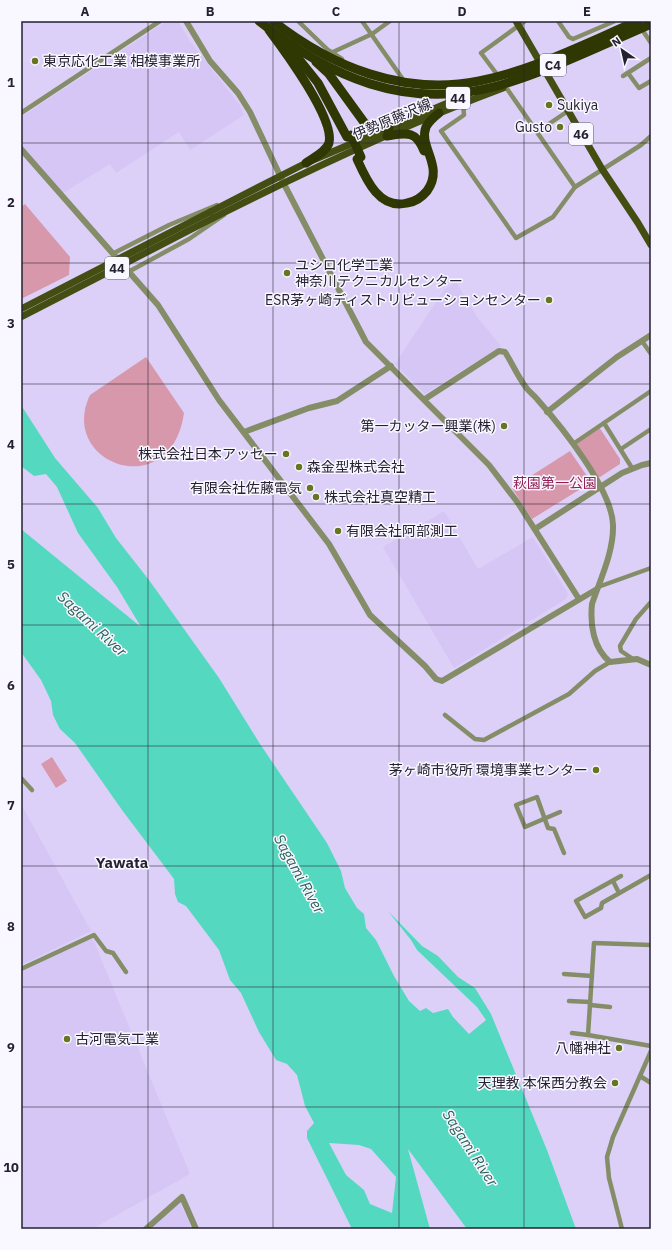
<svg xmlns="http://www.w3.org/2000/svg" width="672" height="1250" viewBox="0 0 672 1250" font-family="'IBM Plex Sans','Noto Sans JP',sans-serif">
<rect width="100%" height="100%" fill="#dcd0f8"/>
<!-- built -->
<g fill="#d5c6f6">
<path d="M167,21H178L189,40L239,104L244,115L190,150L179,132L116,173L110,164L63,193L21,145V117Z"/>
<path d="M456,282L477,317L501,346L425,394L395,364L444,290Z"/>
<path d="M444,511L478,569L533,537L568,594L566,599L454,668L383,547Z"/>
<path d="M21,804L91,931L21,965Z"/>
<path d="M92,937L190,1174L92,1229H21V971Z"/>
<path d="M180,1202L192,1229H150Z"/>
</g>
<!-- green -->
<g fill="#d898ac">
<path d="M25,204L70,257L69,275L21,299V207Z"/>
<path d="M146,357L184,413C171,505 57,464 90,395Z"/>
<path d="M599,427L620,459V464L600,477H597L575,443Z"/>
<path d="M570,451L589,479L587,485L532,519L512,488Z"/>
<path d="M52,757L67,781L56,788L41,764Z"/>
</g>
<!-- water -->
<path fill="#54d9c0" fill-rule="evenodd" d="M21,405L55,458L98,508L116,538L149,580L219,678L260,744L327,843L341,871L345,888L357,908L364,914L366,928L376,940L394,976L409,1001L420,1011L426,1008L433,1013L448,1009L453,1017L469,1034L486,1020L477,1007L417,950L411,940L388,911L422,946L438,956L458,977L475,988L491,1014L547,1150L576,1229H467L408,1149L430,1229H352L307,1138V1131L314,1123L305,1106L297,1075L287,1064L276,1060L259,1032L241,993L230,980L219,950L186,906L178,902L175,894L174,879L122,810L75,743L60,729L53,715L51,701L41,680L21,652V529L141,627L117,587L78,533L57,487L46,474L34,476L21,466ZM329,1143L359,1145L371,1149L396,1177L392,1213L370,1204L364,1190L346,1175Z"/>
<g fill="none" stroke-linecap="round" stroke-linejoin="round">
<!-- minor -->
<g stroke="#858d68" stroke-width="4.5">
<path d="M298,21L328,50L342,59"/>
<path d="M362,21L402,78"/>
<path d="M558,21L569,37L573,39L615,21"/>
<path d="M641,28L651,43"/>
<path d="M333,52L372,34L390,21"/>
<path d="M628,73L639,88L651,81"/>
<path d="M623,76L651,58"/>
<path d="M499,77L481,53L525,21"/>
<path d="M503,83L575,187"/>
<path d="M463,103L464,115L441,131L516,238L553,217L575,187L641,145L651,136"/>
<path d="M21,113L160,21"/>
<path d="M537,132L568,111"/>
<path d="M114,253L169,225L217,205"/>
<path d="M130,271L189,239L224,215"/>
<path d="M642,341L651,354"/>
<path d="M604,423L632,468"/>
<path d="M573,444L651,391"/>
<path d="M621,449L651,429"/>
<path d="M598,587L651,568"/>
<path d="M633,659L621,651L620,646L636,619L651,602"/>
<path d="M445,715L475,739L484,740L569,694L595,671L610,662"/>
<path d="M21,778L32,790"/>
<path d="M560,812L525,827L516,805L537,797L548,828L554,829L564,853"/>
<path d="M621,876L576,901L585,917L601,908L602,903L651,875"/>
<path d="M613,881L619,893"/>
<path d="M21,969L94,935L106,951L113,953L126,972"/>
<path d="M564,974L592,976"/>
<path d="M569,1001L590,1002"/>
<path d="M590,1005L610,1007"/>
<path d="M572,1033L588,1035L594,943L651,945"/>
<path d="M588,1035L651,1046"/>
<path d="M640,1076L651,1083"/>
<path d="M622,1229L609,1178L607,1157L613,1137L651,1051"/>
</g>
<!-- tertiary -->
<g stroke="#858d68" stroke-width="6">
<path d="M186,21L210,61L238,93L250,112L284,184L366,342L489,465L518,503L579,599"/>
<path d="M21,149L158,305L219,400L329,544L370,615L425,666L436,679L442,681L597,589"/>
<path d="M425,399L499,351L505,352C512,363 517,375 525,386C528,391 533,394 537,399C561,426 612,489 613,525C614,551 600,580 592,604C590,624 593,648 610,662L637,659L651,665"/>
<path d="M547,412L617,357L651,335"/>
<path d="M244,432L309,408L337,401L391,366"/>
<path d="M535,529L622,473L642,465L651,463"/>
<path d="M146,1229L182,1197L196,1229"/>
</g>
<!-- primary -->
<g stroke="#444e13" stroke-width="7">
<path d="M516,21L602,169L638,223L651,245"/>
<path d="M210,212L306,163L469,94"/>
<path d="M213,218C308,170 404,125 503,88"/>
</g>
<!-- motorway -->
<g stroke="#2f3702" stroke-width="9">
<path d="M269,30C284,50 335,119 329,143C326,152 313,158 306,163"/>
<path d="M286,43L318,83L347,137"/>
<path d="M316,62L329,74L366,125L389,128"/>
<path d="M387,136C406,133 416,130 424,151"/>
<path d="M357,159C366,179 379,210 407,203C415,202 422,197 427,191C445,166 418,147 426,127C429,121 434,117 439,113"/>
</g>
<!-- primary-bridge -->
<g stroke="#444e13" stroke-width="7">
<path d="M21,309L210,212"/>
<path d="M21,317L213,218"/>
</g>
<!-- motorway-bridge -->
<g stroke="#2f3702" stroke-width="9">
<path d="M259,21C329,77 406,111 497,86C547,72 602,45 651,24"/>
<path d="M273,21C332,67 403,96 479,81C534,70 586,43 638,21"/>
<path d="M351,135L361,157"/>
</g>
</g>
<!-- grid -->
<path fill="none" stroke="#252130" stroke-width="1" stroke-opacity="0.55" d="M148,21V1229M273,21V1229M399,21V1229M524,21V1229M21,143H651M21,263H651M21,384H651M21,504H651M21,625H651M21,746H651M21,866H651M21,987H651M21,1107H651"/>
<!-- markers -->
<g fill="#667521" stroke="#f9f7ff" stroke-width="1.5">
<circle cx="35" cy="61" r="4"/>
<circle cx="549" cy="105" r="4"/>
<circle cx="560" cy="127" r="4"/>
<circle cx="287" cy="273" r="4"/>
<circle cx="549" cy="300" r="4"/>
<circle cx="504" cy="426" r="4"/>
<circle cx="286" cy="454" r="4"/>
<circle cx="299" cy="467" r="4"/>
<circle cx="310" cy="488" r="4"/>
<circle cx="316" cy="497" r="4"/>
<circle cx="338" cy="531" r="4"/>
<circle cx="596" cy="770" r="4"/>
<circle cx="67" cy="1039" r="4"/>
<circle cx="619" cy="1048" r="4"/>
<circle cx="615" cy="1083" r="4"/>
</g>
<g text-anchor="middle" stroke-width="3" stroke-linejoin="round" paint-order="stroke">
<!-- shield labels -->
<g fill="#f9f7ff" stroke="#65616e" stroke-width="1">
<rect x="540" y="54" width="26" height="22" rx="3"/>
<rect x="446" y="87" width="24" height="22" rx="3"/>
<rect x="569" y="123" width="24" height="22" rx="3"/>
<rect x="105" y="257" width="24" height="22" rx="3"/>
</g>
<g font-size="13" font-weight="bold" fill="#252130">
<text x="553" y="70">C4</text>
<text x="458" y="103">44</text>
<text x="581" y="139">46</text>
<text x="117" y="273">44</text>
</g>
<!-- poi labels -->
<g font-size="14" fill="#252130" stroke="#f9f7ff" text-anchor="end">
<text x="43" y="66" text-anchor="start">東京応化工業 相模事業所</text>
<text x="557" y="110" text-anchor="start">Sukiya</text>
<text x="552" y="132">Gusto</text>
<text x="295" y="270" text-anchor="start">ユシロ化学工業<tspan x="295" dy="16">神奈川テクニカルセンター</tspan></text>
<text x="541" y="305">ESR茅ヶ崎ディストリビューションセンター</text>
<text x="496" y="431">第一カッター興業(株)</text>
<text x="278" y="459">株式会社日本アッセー</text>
<text x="307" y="472" text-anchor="start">森金型株式会社</text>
<text x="302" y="493">有限会社佐藤電気</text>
<text x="324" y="502" text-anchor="start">株式会社真空精工</text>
<text x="346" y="536" text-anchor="start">有限会社阿部測工</text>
<text x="588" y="775">茅ヶ崎市役所 環境事業センター</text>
<text x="75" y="1044" text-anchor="start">古河電気工業</text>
<text x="611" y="1053">八幡神社</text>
<text x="607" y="1088">天理教 本保西分教会</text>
</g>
<!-- street labels -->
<g font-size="14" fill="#252130" stroke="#f9f7ff">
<text transform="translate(392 119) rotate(-23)" y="5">伊勢原藤沢線</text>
</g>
<!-- park labels -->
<g font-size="14" fill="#8f2152" stroke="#f9f7ff">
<text x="555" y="488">萩園第一公園</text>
</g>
<!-- water labels -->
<g font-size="15" font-style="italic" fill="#2c6257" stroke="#f9f7ff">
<text transform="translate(92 624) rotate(43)" y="5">Sagami River</text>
<text transform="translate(299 874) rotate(61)" y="5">Sagami River</text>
<text transform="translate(470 1148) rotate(57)" y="5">Sagami River</text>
</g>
<!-- neighbourhood labels -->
<g font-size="15" font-weight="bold" fill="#252130" stroke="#f9f7ff">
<text x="122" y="868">Yawata</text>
</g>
</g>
<!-- border -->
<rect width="672" height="1250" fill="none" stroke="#f9f7ff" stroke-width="44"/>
<!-- north arrow -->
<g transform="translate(622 50) rotate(326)" stroke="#f9f7ff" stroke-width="3" paint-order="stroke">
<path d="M0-3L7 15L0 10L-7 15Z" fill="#252130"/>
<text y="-6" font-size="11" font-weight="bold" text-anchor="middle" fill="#252130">N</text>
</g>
<rect x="22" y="22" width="628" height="1206" fill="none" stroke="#252130" stroke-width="1.5"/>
<g font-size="13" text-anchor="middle" font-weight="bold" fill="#252130">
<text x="85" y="16">A</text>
<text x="210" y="16">B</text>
<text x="336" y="16">C</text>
<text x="462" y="16">D</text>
<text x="587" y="16">E</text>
<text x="11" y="87">1</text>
<text x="11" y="207">2</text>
<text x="11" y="328">3</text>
<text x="11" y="449">4</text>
<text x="11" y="569">5</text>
<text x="11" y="690">6</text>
<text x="11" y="810">7</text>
<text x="11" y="931">8</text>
<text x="11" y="1052">9</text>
<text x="11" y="1172">10</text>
</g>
</svg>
